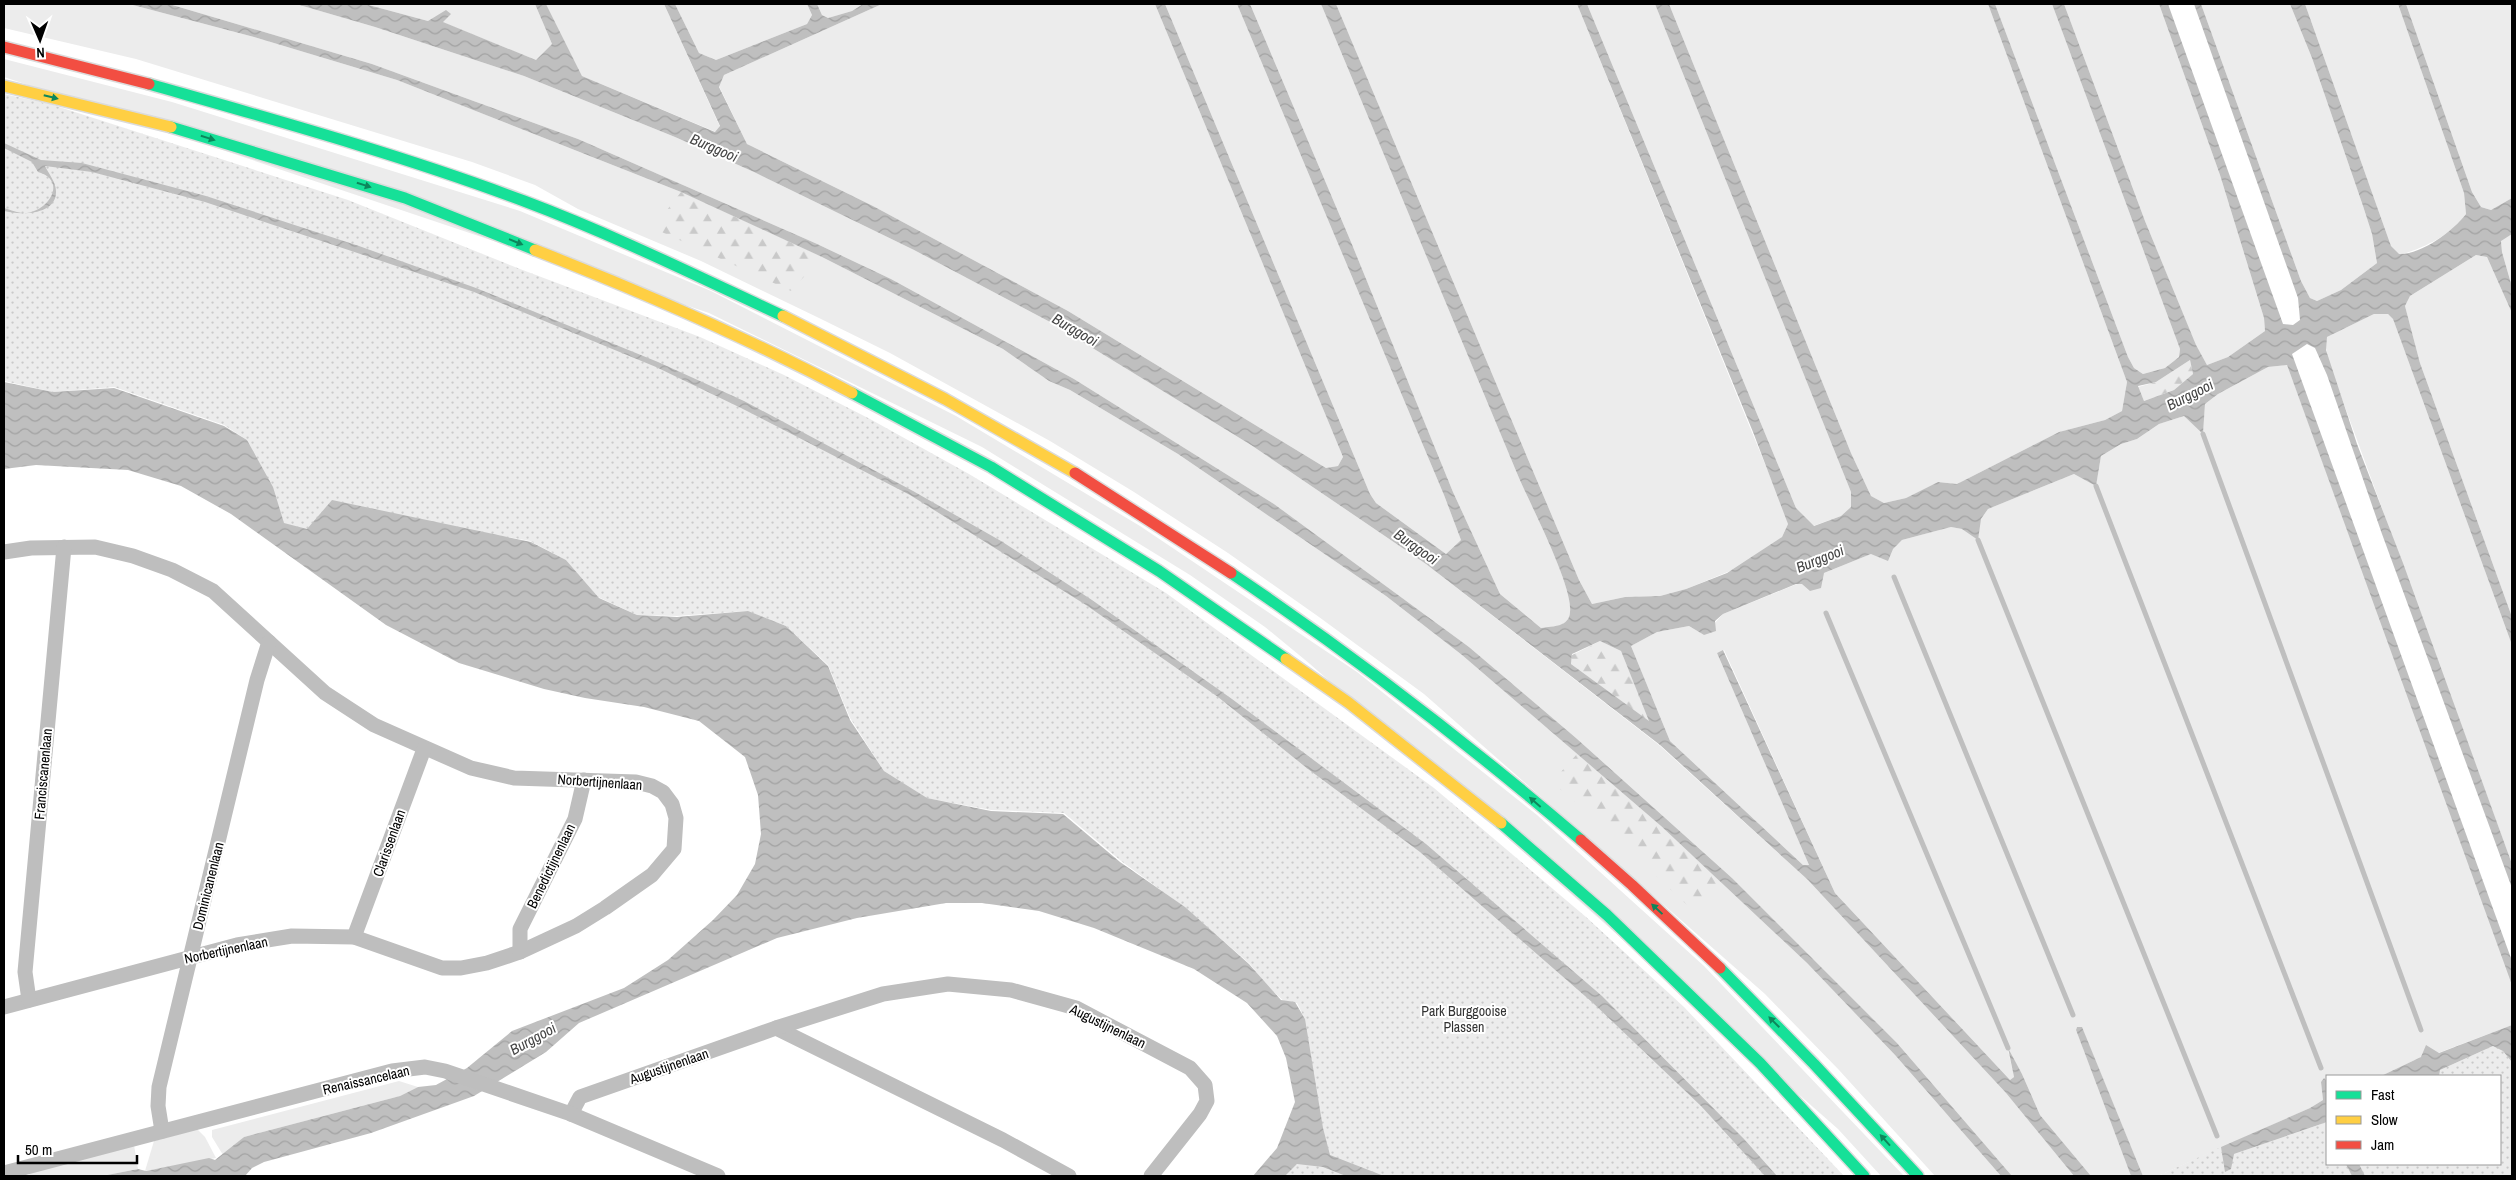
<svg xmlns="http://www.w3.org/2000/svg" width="2516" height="1180" viewBox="0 0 2516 1180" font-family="'Archivo Narrow',sans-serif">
<defs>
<pattern id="forest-firs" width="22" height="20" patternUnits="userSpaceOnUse" patternTransform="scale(1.25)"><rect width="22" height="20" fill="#ececec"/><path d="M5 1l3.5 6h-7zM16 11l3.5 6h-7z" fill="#c9c9c9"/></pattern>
<pattern id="park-dots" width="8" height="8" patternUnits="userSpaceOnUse" patternTransform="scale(1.25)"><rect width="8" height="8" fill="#ececec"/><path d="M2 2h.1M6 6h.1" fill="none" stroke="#c9c9c9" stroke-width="1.8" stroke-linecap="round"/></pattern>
<pattern id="water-waves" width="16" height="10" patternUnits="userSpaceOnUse" patternTransform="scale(1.25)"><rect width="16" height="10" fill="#bfbfbf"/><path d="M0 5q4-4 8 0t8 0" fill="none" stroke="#a2a2a2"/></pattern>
</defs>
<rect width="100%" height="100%" fill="#fff"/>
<!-- grass -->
<g fill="#ececec">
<path d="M4,4H129L254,37L397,80L681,192L822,257L1003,349L1049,381L1070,390L1178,454L1386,596L1462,655L1661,826L1807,963L1895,1055L2001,1176H1935L1839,1070L1765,994L1424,694L1319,617L1228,553L1134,492L1050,441L890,353L819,318L701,261L578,209L535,185L472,162L136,59L4,28Z"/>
<path d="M169,4H296L375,27L524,76L675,137L754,172L914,250L1050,322L1251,445L1426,564L1659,745L1808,880L2006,1093L2074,1176H2012L1897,1043L1732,878L1576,738L1469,647L1274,504L1074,379L891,279L815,243L578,139L372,64Z"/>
<path d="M365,4H535L552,44L536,60L442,22L428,21Z"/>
<path d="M546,4H664L720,127L716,132L582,76Z"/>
<path d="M675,4H807L812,15L807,24L716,60L699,53Z"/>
<path d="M817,4H863L852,11L828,18L822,15Z"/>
<path d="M882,4H1155L1343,457L1338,466L1326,468L1068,311L873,206L747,144L719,86L724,75Z"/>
<path d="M1165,4H1237L1444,495L1461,540L1446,554L1376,503L1370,494Z"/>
<path d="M1250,4H1321C1387,162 1453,320 1519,478C1531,506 1573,586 1570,612C1569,628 1554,626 1541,628L1500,594L1453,492L1351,242Z"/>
<path d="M1336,4H1577L1785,513L1788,524L1782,537L1735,569L1686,589L1660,596L1625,597L1592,604L1579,580Z"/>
<path d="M1587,4H1655L1851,492V507L1841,516L1813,526L1796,508Z"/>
<path d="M1669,4H1988L2127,382L2122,411L2105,420L2059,432L1957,484L1938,482L1906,498L1884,503L1871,496L1851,453Z"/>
<path d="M1995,4H2052L2180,349L2179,357L2165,368L2143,374L2134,368L2128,357Z"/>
<path d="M2064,4H2159L2220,175L2264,318L2265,331L2228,357L2207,365L2196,346L2145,221Z"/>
<path d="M2201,4H2290L2312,58L2363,206L2372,234L2377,263L2341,290L2317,301L2310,298L2301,281Z"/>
<path d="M2305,4H2398L2464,193L2466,214C2450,235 2428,246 2403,254H2398L2391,246Z"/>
<path d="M2406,4H2512V198L2491,210L2481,207L2472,192Z"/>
<path d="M4,59L172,102L520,211L711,291L956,416L1140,526L1357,672L1537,815L1704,966L1904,1176H1881L1838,1129L1310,664L1265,627L1190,575L982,447L709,313L4,77Z"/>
<path d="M2512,234V287L2502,252L2501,240Z"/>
<path d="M2476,255L2487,257L2512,313V617L2420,363L2405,306L2410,296Z"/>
<path d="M2374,314H2388L2393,319L2512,645V864L2330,366L2325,344L2327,337Z"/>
<path d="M2287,365L2512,979V1025L2438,1053L2421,1057L2381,1076H2327V1081L2324,1078L2321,1082L2323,1100L2310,1108L2158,1176H2143L2082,1028L2077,1027L2076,1030L2131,1176H2091L2040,1115L2022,1074L2008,1050L2014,1077L2010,1080L1835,893L1724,650L1717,653L1809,865H1803L1670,741L1631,646L1657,632L1689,626L1704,635L1723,614L1871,554L1893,549L1902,540L1951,527L1962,529L1981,519L1988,509L2074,474L2096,485L2101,456L2121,444L2137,439L2159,424L2184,416L2203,433L2205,404L2218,394L2268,367Z"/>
<path d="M399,1081L418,1087L400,1096L244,1137L223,1155L212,1137V1130Z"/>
<path d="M197,1129L205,1137L216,1158L145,1171L154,1141Z"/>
<path d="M134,1145L138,1169L102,1176H30L29,1173Z"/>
</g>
<!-- forest -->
<g fill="url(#forest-firs)">
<path d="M681,192L822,257L791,291L653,228Z"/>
<path d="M2190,360L2193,374L2174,390L2144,401L2138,387L2156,382Z"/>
<path d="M1600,641L1621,651L1650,722L1571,664L1572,655Z"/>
<path d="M1577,754L1721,881L1710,899L1689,907L1610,832L1552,782Z"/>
</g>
<!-- park -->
<g fill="url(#park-dots)">
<path d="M4,94L50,104L348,200L520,269L700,337L784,375L870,419L969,474L1166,593L1434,788L1586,917L1684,1007L1844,1176H1285L1297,1164L1305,1019L1297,1003H1286L1268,987L1250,964L1184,907L1121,861L1064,813L991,810L926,798L884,771L850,718L828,665L786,626L747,611L677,616L637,615L598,597L566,560L530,541L411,520L307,533L284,524L271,488L247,440L224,425L114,387L53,392L4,381Z"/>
<path d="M2512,1034V1176H2158L2221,1147L2234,1154L2327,1122V1164H2500V1076H2427L2493,1046Z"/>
</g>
<!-- water -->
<g fill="url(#water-waves)" fill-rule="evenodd">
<path d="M129,4H169L372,64L578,139L815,243L891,279L1074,379L1274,504L1469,647L1576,738L1732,878L1897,1043L2012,1176H2001L1895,1055L1807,963L1661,826L1462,655L1386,596L1178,454L1070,390L1049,381L1003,349L822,257L681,192L397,80L254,37Z"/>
<path d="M296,4H365L428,21L446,10L451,14L443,22L536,60L552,44L535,4H546L582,76L715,132L720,126L664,4H675L699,53L716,60L807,24L812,15L807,4H817L822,15L828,18L852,11L863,4H882L724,75L719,87L747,144L873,206L1068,311L1326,468L1338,466L1343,457L1155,4H1165L1370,494L1376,503L1446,554L1461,540L1444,495L1237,4H1250L1351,242L1453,492L1500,594L1541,628C1554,626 1569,627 1570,612C1573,586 1531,506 1519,478C1453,320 1387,162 1321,4H1336L1579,580L1592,604L1625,597L1660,596L1686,589L1727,573L1782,537L1788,524L1753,432L1577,4H1587L1796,508L1814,526L1841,516L1851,507V492L1655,4H1669L1851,453L1871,496L1884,503L1906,498L1938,482L1957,484L2059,432L2105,420L2122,411L2127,382L1988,4H1995L2128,357L2134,368L2143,374L2165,368L2179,357L2180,349L2052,4H2064L2145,221L2196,345L2207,365L2228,357L2265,331L2264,318L2220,175L2159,4H2168L2283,324L2293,325L2300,320L2298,298L2194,4H2201L2301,281L2310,298L2317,301L2341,290L2377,263L2372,234L2363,206L2312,58L2290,4H2305L2391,246L2399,254C2421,255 2453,231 2466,214L2464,193L2398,4H2406L2472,192L2481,207L2491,210L2512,198V234L2501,241L2502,252L2512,287V313L2487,257L2476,255L2410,296L2405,306L2420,363L2512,617V645L2393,319L2388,314H2374L2327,337L2326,350L2357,444L2403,563L2512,864V888L2382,534L2327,375L2315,348L2307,344L2292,354L2512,961V985L2287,365L2268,367L2218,394L2205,404L2203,434L2184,416L2159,424L2137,439L2121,444L2101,456L2096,486L2074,474L1988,509L1981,519L1978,540L1962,529L1951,527L1902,540L1893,549L1888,561L1871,554L1824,573L1821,588L1810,591L1802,584H1796L1723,614L1715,621L1716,631L1704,635L1689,626L1657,632L1631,646L1670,741L1803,865H1809L1717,653L1723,650L1835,893L2010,1080L2014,1077L2008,1048L2022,1074L2040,1115L2091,1176H2074L2006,1093L1808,880L1660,745L1426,564L1251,445L1050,322L914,250L754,172L675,137L524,76L375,27ZM2190,360L2193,374L2174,390L2144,401L2138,386L2156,382ZM1600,641L1621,651L1649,721L1571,664L1572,654Z"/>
<path d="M4,143L41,160L82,163L206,196L359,246L476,288L658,362L744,401L913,491L1001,541L1092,600L1232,699L1426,844L1602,996L1744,1139L1777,1176H1765L1701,1106L1593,1003L1420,852L1308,769L1218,697L1086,605L910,495L741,408L656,367L474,292L205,202L92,172L45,166C48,173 56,182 56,191C57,216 19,215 4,211V208C11,210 20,214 27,213C50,210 67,180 38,172L32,162L4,148Z"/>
<path d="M4,382L53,392L114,388L224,426L247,440L273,487L284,523L307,529L332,500L531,542L566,560L599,598L637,615L677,617L748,611L786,626L828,666L850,720L884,771L927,798L991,811L1063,814L1120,862L1185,907L1249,964L1281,1000L1295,1002L1305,1019L1323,1128L1330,1155L1384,1176H1346L1323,1167L1297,1164L1285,1176H1253L1277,1148L1295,1102L1286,1058L1277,1036L1247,1003L1194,969L1094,928L1039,911L982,903H946L857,918L777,938L579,1023L546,1052L474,1096L371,1133L264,1162L252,1168L245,1176H85H102L138,1169L146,1171L209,1158L215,1160L244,1137L400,1096L418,1087L436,1085L467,1068L512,1031L624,988L668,960L713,920L737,895L755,864L761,834L758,795L745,757L699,721L644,707L585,698L544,689L459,663L386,625L231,514L181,486L128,470L36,465L4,469Z"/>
<path d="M2512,1025V1062L2503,1051L2493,1046L2440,1070L2439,1076H2381L2421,1057L2426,1045L2439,1053Z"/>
<path d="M2077,1027H2082L2143,1176H2131L2076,1030Z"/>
<path d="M2324,1078L2327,1081V1122L2234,1154L2231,1169L2225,1172L2221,1147L2310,1108L2323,1100L2321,1082Z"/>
<path d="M2346,1164H2359L2365,1176H2352Z"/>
</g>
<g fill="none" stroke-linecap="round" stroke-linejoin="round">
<!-- stream -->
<g stroke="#bfbfbf" stroke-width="5">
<path d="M2203,434L2421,1030"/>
<path d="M2096,486L2321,1068"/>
<path d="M1978,540L2217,1136"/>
<path d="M1894,577L2073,1015"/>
<path d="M1826,613L2008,1048"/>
</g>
<defs>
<g id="fast">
<path d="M149,84C275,120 402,155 524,201C612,234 697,276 783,316"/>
<path d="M171,127L405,198L535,250"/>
<path d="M852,393L991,467L1159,571L1286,659"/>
<path d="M1231,573C1353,655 1469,744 1581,840"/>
<path d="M1501,823L1607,915L1760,1063L1864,1176"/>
<path d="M1720,968L1814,1064L1918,1176"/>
</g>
<g id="slow">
<path d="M4,86L171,127"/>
<path d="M535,250C643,292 750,339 852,393"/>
<path d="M783,316L945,399L1075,473"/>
<path d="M1286,659L1349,703L1501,823"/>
</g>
<g id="jam">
<path d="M4,47L149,84"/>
<path d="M1075,473L1231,573"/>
<path d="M1581,840L1632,885L1720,968"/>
</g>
</defs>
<!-- fast casing -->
<use href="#fast" stroke="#dbdbdb" stroke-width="14"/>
<!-- slow casing -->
<use href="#slow" stroke="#dbdbdb" stroke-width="14"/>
<!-- jam casing -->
<use href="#jam" stroke="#dbdbdb" stroke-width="14"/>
<!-- street -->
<g stroke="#bebebe" stroke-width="15">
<path d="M4,552L31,548L95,547L133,556L172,570L213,591L325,693L374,725L471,768L514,778L636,782L652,786L663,792L672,804L676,818L674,849L652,875L605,908L576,926L520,952L487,963L461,968H442L354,937L292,936L237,945L4,1007"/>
<path d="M354,937L424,749"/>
<path d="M520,952V929L575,819L584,780"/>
<path d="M29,1000L25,972L64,547"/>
<path d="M776,1028L1003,1140L1069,1176"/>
<path d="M571,1114L580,1097L776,1028L883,994L948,984L1011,990L1076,1008L1190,1068L1205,1085L1207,1101L1200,1114L1151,1176"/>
<path d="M162,1131L158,1106L159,1087L257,680L269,642"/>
<path d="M4,1173L392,1071L425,1067L445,1071L571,1114L718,1176"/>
</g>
<!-- fast -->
<use href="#fast" stroke="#16e098" stroke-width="11"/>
<!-- slow -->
<use href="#slow" stroke="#ffcf43" stroke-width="11"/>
<!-- jam -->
<use href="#jam" stroke="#f24e42" stroke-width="11"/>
</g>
<!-- one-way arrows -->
<defs><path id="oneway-solid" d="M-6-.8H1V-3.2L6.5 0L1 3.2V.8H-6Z" transform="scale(1.25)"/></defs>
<g fill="#0d865b">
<use href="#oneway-solid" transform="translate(51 97) rotate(14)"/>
<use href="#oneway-solid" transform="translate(208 138) rotate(17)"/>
<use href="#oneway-solid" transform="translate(364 185) rotate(17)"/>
<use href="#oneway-solid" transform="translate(516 242) rotate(22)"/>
<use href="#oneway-solid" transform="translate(1535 802) rotate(-139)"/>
<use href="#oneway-solid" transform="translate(1657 909) rotate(-137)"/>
<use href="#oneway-solid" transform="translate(1774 1022) rotate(-135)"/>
<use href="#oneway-solid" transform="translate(1885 1140) rotate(-132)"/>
</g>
<g text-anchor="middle" stroke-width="4" stroke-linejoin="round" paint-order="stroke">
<!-- street labels -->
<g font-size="14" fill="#000" stroke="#fff">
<text transform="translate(43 774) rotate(-85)" y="5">Franciscanenlaan</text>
<text transform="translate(600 782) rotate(4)" y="5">Norbertijnenlaan</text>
<text transform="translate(389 843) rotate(-70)" y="5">Clarissenlaan</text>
<text transform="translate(551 866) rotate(-64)" y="5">Benedictijnenlaan</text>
<text transform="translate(208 886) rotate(-76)" y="5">Dominicanenlaan</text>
<text transform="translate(226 950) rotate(-12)" y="5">Norbertijnenlaan</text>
<text transform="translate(1108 1026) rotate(26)" y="5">Augustijnenlaan</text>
<text transform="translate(669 1066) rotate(-19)" y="5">Augustijnenlaan</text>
<text transform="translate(366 1080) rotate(-13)" y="5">Renaissancelaan</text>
</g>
<!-- park labels -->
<g font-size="14" fill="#333" stroke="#fff">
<text x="1464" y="1016">Park Burggooise<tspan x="1464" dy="16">Plassen</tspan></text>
</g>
<!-- water labels -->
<g font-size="15" font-style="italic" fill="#444" stroke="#fff">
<text transform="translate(714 148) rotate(23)" y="5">Burggooi</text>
<text transform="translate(1075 330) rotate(30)" y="5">Burggooi</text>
<text transform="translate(2190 395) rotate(-27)" y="5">Burggooi</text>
<text transform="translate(1416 547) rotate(35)" y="5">Burggooi</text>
<text transform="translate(1820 559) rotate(-22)" y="5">Burggooi</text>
<text transform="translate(533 1039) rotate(-29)" y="5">Burggooi</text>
</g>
</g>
<!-- border -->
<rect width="2516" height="1180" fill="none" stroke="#000000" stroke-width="10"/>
<!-- legend -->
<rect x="2326" y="1075" width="175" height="90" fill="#ffffff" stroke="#999999"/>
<rect x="2336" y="1091" width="25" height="8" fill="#16e098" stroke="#999999"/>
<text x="2371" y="1100" font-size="15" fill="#000000">Fast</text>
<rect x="2336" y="1116" width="25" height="8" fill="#ffcf43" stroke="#999999"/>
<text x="2371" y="1125" font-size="15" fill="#000000">Slow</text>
<rect x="2336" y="1141" width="25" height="8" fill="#f24e42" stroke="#999999"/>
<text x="2371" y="1150" font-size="15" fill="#000000">Jam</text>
<!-- north arrow -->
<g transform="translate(40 40) rotate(178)" stroke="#ffffff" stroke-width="4" paint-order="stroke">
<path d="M0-4L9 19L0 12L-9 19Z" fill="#000000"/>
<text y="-8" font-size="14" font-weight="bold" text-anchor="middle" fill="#000000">N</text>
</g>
<!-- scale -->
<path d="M18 1155v8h119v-8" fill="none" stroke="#000000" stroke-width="2.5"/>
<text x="25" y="1155" font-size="15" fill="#000000" stroke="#ffffff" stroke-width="4" paint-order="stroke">50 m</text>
</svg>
